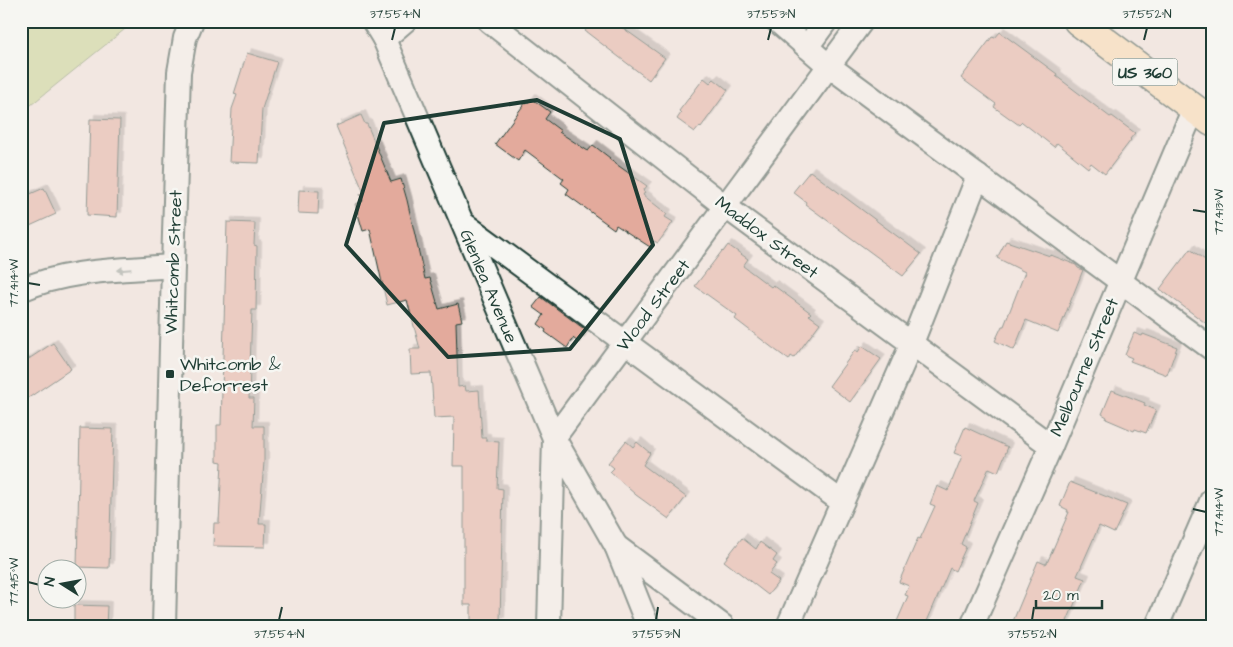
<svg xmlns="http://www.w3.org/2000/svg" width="1233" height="647" viewBox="0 0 1233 647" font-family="'Architects Daughter',sans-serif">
<defs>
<filter id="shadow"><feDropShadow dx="4.5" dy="-4.5" stdDeviation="0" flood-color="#0004"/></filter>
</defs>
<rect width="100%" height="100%" fill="#f2e7e1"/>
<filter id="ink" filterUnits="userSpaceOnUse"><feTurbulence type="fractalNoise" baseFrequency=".02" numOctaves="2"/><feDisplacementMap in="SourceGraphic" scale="10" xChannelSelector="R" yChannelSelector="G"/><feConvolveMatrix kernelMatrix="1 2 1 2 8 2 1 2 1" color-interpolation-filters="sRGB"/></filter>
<g filter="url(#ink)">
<!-- green -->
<path fill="#c2d58a" stroke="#70895f" d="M21,21H135L21,113Z"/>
<!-- building -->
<g fill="#e3aa9c" stroke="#1f3d34" filter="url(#shadow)">
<path d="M592,21H613L665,58L649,80L585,31Z"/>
<path d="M1000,32L1057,74L1056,76L1110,117L1112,116L1135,133L1130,139L1131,140L1105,174L1091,163L1088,168L1057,143L1054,147L1022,122L1019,125L994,107L996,104L961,78L992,37L995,38Z"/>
<path d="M247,53L277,62L262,109L259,163L229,162L232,109L237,95L234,94Z"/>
<path d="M704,78L710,83L714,79L728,90L701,127L700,126L695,132L677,119L681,113L679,111Z"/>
<path d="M531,98L550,112L545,119L561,131L559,132L588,151L593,145L610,158L609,159L647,186L643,191L645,192L643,195L667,214L665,217L673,222L658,243L654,241L650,247L616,225L614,229L566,194L569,189L561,183L564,179L525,150L518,161L495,144L525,103L527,104Z"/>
<path d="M361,115L365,124H367L391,182L401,179L407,200L425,279L430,278L439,309L458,304L462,321L456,322L458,387L465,386L466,391L479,390L482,438H486V441L499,442L497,488L503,489L500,622L471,621V605H464V466H453L454,417L434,418L431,373L411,374L410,349H420L407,300L387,305L370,229L363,231L355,204L363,201L360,194L364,193L336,126Z"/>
<path d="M90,119L120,120L117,217L87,215Z"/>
<path d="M810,171L921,254L903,276L805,204L806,202L793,192Z"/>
<path d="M44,188L56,214L21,230V198Z"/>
<path d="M299,190L319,191L318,214L298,213Z"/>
<path d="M227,222L255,223L254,245L257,246L256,310H252L249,398H254L253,426H264V462L259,524H266L265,547L213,546L214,523H219L222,462L217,461V425H221Z"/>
<path d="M1006,241L1050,256L1051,255L1076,265L1078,268L1083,270L1058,333L1026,320L1014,350L995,341L1002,326H1004L1025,272L997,258Z"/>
<path d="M728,245L748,259L743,266L771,287L773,285L811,313L809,315L820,323L794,358L791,356L789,360L774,349L735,319L737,316L695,286L722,251L723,252Z"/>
<path d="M1190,249L1212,265V328L1160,289Z"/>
<path d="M541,297L587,331L579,343L573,338L567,348L545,332L546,330L538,324L544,315L533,307Z"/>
<path d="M1134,333L1142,336L1143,334L1177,347L1167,375L1130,361L1132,358L1125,355Z"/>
<path d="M53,343L71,369L21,403V364Z"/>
<path d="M862,346L881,359L850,402L829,386L855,350L858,352Z"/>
<path d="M1112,390L1145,403L1144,405L1156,410L1146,433L1135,429L1134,431L1106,419L1107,417L1102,414Z"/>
<path d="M965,427L1008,447L998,472L989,468L974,501L978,503L961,544L966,547L955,571L950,568L925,626H895L908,596L905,595L909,586L899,582L918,538L920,539L935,506L930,504L937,486L948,491L962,456L954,453Z"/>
<path d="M80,428L113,429L109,568L77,567Z"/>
<path d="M626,441L633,447L637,442L650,453L643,465L686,497L669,519L636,495L610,472L614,468L608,463Z"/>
<path d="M1070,482L1127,505L1114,533L1099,526L1077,576L1085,579L1065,626H1011L1038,561L1045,564L1047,563L1069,512H1067L1068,510L1060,506Z"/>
<path d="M742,538L756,549L760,542L777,555L773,561L777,564L769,574L779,581L768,595L724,561Z"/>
<path d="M74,605L107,606L106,626H74Z"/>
</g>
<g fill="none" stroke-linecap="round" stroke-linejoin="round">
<defs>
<g id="minor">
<path d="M373,21L384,39L554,438L616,546L648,626"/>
<path d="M489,21L726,207L1051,446"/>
<path d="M777,21L829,66L1212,349"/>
<path d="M384,39L405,21"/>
<path d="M807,47L826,21"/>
<path d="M463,223L842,502"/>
<path d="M21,290C67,269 123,270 173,266"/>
<path d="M616,546L723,626"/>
<path d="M164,626L173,266L179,72L185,38L192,21"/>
<path d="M549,626L554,438L862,21"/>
<path d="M788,626L912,343L978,176"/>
<path d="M972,626L1051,446L1194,108"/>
<path d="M1157,626L1212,499"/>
</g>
<path id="major" d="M1078,21L1212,122"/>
</defs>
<!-- minor casing -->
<use href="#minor" stroke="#1f3d34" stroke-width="26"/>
<!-- major casing -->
<use href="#major" stroke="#1f3d34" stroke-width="31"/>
<!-- minor -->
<use href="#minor" stroke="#f6f6f2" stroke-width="22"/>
<!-- major -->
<use href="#major" stroke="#fcdcac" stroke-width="28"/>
</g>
<!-- one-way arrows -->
<defs><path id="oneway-solid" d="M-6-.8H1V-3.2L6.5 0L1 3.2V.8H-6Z" transform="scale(1.25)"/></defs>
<use fill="#8a9a93" href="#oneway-solid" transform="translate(124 270) rotate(175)"/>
</g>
<!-- marked area -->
<path d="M0 0H1233V647H0ZM537,100L620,139L653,245L570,349L448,357L346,245L384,123Z" fill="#f2e7e1" fill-opacity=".55" fill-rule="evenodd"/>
<path fill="none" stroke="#1f3d34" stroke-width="4" stroke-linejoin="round" d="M537,100L620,139L653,245L570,349L448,357L346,245L384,123Z"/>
<!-- ticks -->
<path fill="none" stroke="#1f3d34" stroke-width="2" d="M392,40L395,28M768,40L771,28M1144,40L1147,28M1193,210L1206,212M28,283L40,285M1193,509L1206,512M28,582L40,585M279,620L282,607M656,620L658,607M1032,620L1034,607"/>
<!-- markers -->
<rect fill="#1f3d34" stroke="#f6f6f2" stroke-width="2" x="165" y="369" width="10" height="10" rx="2.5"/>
<g text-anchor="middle" stroke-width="5" stroke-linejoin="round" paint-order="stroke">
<!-- shield labels -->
<rect fill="#f6f6f2" stroke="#60746d" stroke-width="1" x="1112.5" y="58.5" width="65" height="27" rx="4"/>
<g font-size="16" font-weight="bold" fill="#1f3d34">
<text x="1145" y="78">US 360</text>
</g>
<!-- street labels -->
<g font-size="18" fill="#1f3d34" stroke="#f6f6f2">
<text transform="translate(767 237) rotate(37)" y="6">Maddox Street</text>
<text transform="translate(173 262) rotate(-88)" y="6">Whitcomb Street</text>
<text transform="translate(489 286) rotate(67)" y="6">Glenlea Avenue</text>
<text transform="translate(653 305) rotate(-53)" y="6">Wood Street</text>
<text transform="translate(1084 367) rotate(-67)" y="6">Melbourne Street</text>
</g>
<!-- poi labels -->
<g font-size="18" fill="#1f3d34" stroke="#f6f6f2" text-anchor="start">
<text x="180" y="370">Whitcomb &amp;<tspan x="180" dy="21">Deforrest</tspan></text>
</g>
</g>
<!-- margin -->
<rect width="1233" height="647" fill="none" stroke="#f6f6f2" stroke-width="55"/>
<!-- north arrow -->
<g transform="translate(62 584) rotate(281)"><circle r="24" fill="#f6f6f2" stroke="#a0aca6"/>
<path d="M0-4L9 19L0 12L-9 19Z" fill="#1f3d34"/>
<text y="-8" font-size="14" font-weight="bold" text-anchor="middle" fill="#1f3d34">N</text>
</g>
<!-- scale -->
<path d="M1036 600v8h66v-8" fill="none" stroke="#1f3d34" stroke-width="2.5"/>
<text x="1043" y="600" font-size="15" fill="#1f3d34" stroke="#f6f6f2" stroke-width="4" paint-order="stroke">20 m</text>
<rect x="28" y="28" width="1178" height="592" fill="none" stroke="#1f3d34" stroke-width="2"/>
<g font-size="12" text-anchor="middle" fill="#1f3d34">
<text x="395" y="18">37.554°N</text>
<text x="771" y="18">37.553°N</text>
<text x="1147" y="18">37.552°N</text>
<text transform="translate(1219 212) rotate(-90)" y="4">77.413°W</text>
<text transform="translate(14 283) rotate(-90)" y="4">77.414°W</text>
<text transform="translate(1219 512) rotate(-90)" y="4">77.414°W</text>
<text transform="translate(14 582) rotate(-90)" y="4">77.415°W</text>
<text x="279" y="638">37.554°N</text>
<text x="656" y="638">37.553°N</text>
<text x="1032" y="638">37.552°N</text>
</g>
</svg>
